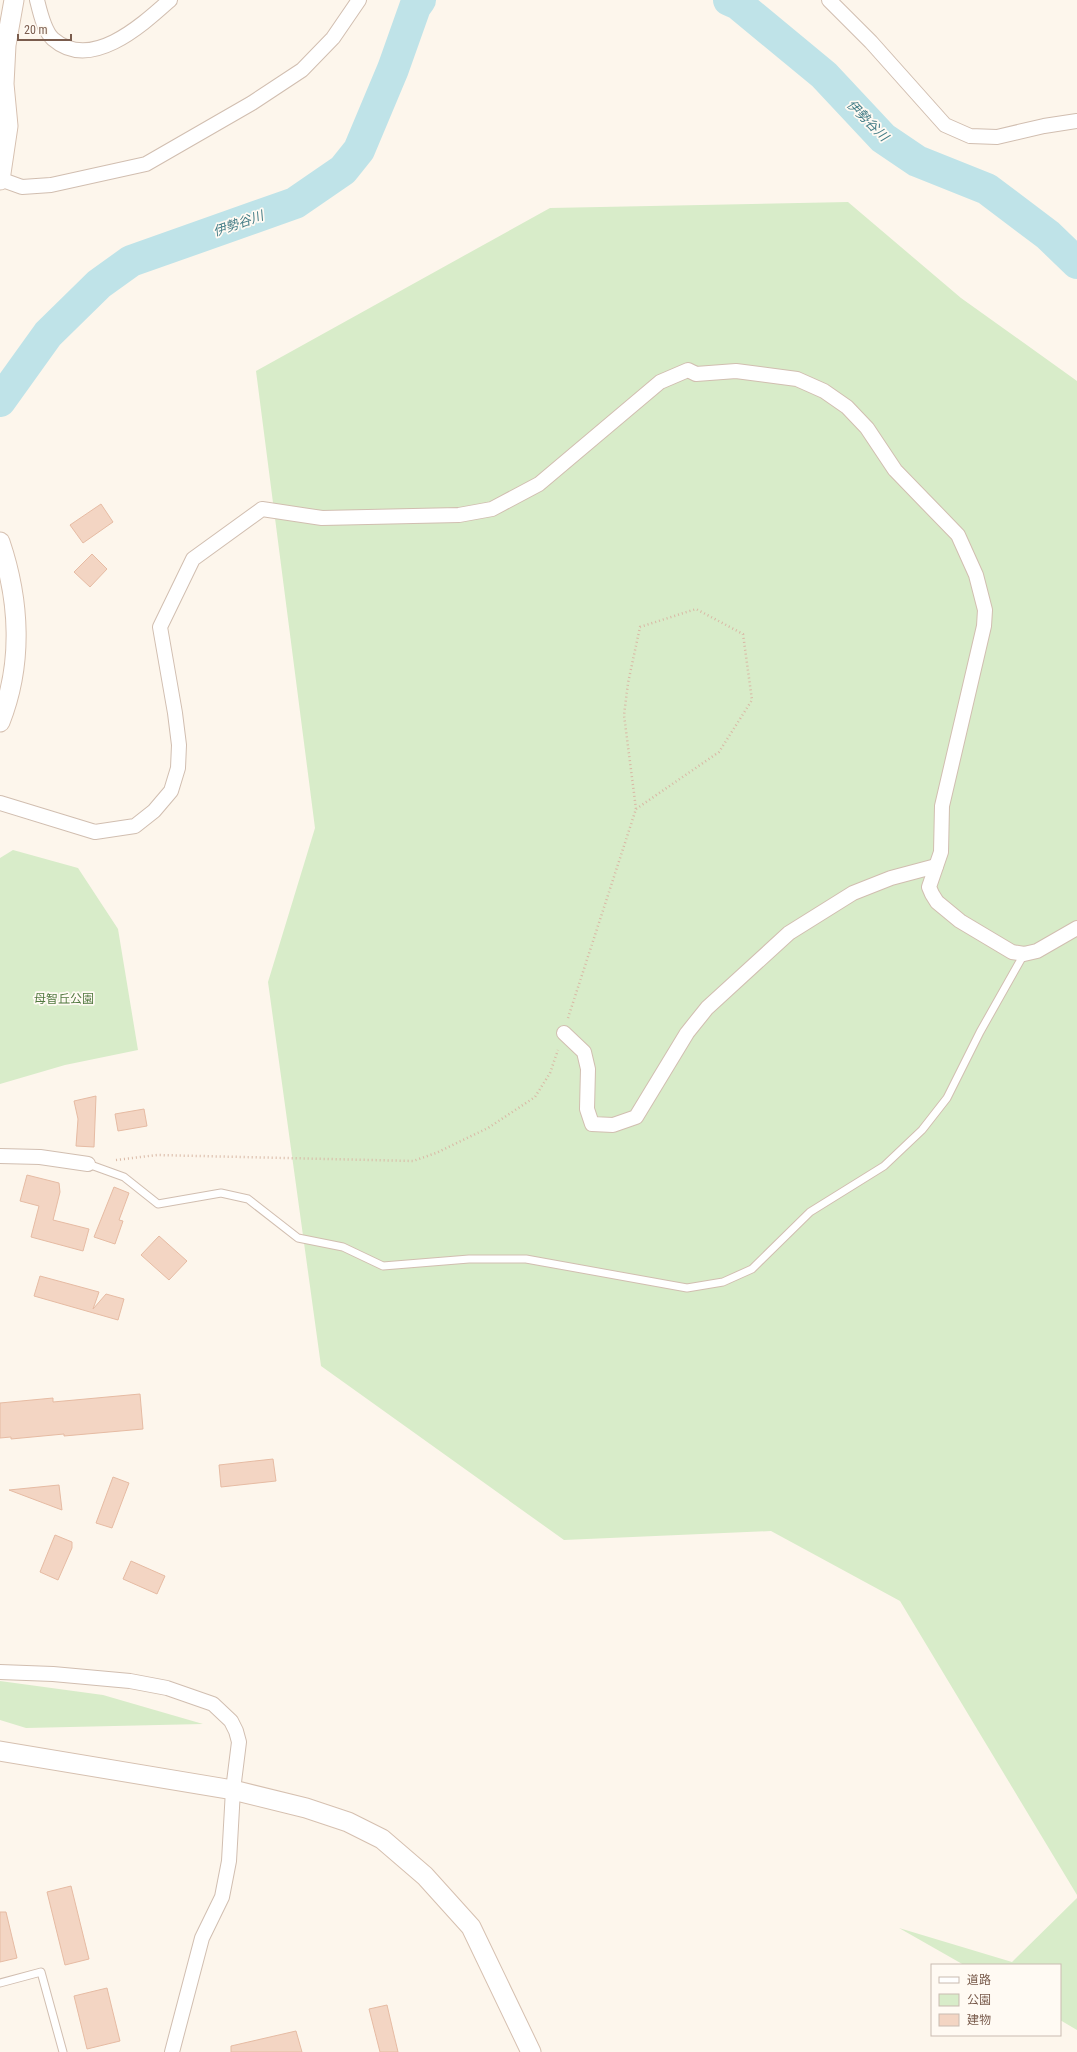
<svg xmlns="http://www.w3.org/2000/svg" width="1077" height="2052" viewBox="0 0 1077 2052" font-family="'Roboto Condensed','Noto Sans JP',sans-serif">
<rect width="100%" height="100%" fill="#fdf6ec"/>
<!-- green -->
<g fill="#d8ecc9">
<path d="M848,202L961,298L1077,381V1895L900,1601L771,1531L564,1540L321,1366L268,982L315,828L256,371L550,208Z"/>
<path d="M13,850L78,868L118,929L138,1050L65,1065L0,1084V858Z"/>
<path d="M0,1681L103,1695L203,1724L26,1728L0,1720Z"/>
<path d="M1077,1898V2030L1060,2020V1965H964L899,1928L1012,1962Z"/>
</g>
<g fill="none" stroke-linecap="round" stroke-linejoin="round">
<!-- river -->
<g stroke="#bfe3e8" stroke-width="32">
<path d="M729,0L738,4L824,75L883,138L917,161L987,189L1048,235L1077,263"/>
<path d="M0,401L48,334L99,284L131,261L295,203L343,170L359,150L393,69L415,7L420,0"/>
</g>
</g>
<!-- building -->
<g fill="#f3d5c3" stroke="#e6bba3">
<path d="M101,504L113,522L83,543L70,525Z"/>
<path d="M92,554L107,569L90,587L74,572Z"/>
<path d="M96,1096L94,1147L76,1146L78,1119L74,1101Z"/>
<path d="M144,1109L147,1126L118,1131L115,1114Z"/>
<path d="M27,1175L59,1183L60,1192L53,1220L89,1229L83,1251L31,1237L39,1206L20,1201Z"/>
<path d="M114,1187L129,1193L119,1220L123,1221L115,1244L94,1237Z"/>
<path d="M159,1236L187,1261L169,1280L141,1255Z"/>
<path d="M40,1276L99,1292L93,1309L106,1294L124,1299L118,1320L34,1296Z"/>
<path d="M140,1394L143,1429L64,1436V1434L11,1439V1437L0,1438V1403L53,1398V1402Z"/>
<path d="M273,1459L276,1481L221,1487L219,1465Z"/>
<path d="M113,1477L129,1483L112,1528L96,1523Z"/>
<path d="M59,1485L62,1510L9,1490Z"/>
<path d="M55,1535L72,1542V1548L58,1580L40,1572Z"/>
<path d="M131,1561L165,1576L157,1594L123,1579Z"/>
<path d="M71,1886L89,1959L65,1965L47,1892Z"/>
<path d="M0,1912H6L17,1958L0,1962Z"/>
<path d="M107,1988L120,2041L87,2049L74,1996Z"/>
<path d="M387,2005L398,2052H380L369,2009Z"/>
<path d="M296,2031L302,2052H231V2046Z"/>
</g>
<g fill="none" stroke-linecap="round" stroke-linejoin="round">
<defs>
<g id="lane">
<path d="M88,1164L124,1177L158,1204L221,1193L248,1199L298,1238L343,1247L383,1266L469,1259H526L687,1288L723,1282L752,1269L810,1212L884,1166L922,1130L947,1098L980,1032L1024,954"/>
<path d="M0,1983L41,1972L63,2052"/>
</g>
<g id="street">
<path d="M37,0C40,12 44,31 53,39C91,72 142,25 170,0"/>
<path d="M829,0L871,42L945,125L970,136L997,137L1044,126L1077,121"/>
<path d="M0,179L22,187L51,185L146,164L252,103L302,70L333,38L359,0"/>
<path d="M0,803L95,832L135,826L154,811L171,791L178,768L179,745L175,713L160,627L193,559L262,509L322,518L459,515L492,509L539,484L660,382L688,370L696,374L736,371L797,379L824,391L847,407L867,428L895,470L958,535L976,575L985,610L984,626L942,806L941,852L929,887L932,894L937,902L960,921L1012,952L1024,954L1037,951L1077,928"/>
<path d="M564,1033L584,1052L588,1069L587,1109L592,1124L613,1125L636,1117L687,1033L707,1008L789,933L853,893L891,878L936,866"/>
<path d="M0,1156L40,1157L88,1164"/>
<path d="M0,1672L53,1674L130,1681L167,1688L213,1704L231,1721L236,1731L239,1742L233,1790L229,1861L222,1897L202,1938L172,2052"/>
</g>
<g id="secondary">
<path d="M0,180L8,126L4,84L6,45L14,0"/>
<path d="M0,542C20,601 23,664 0,722"/>
<path d="M0,1751L233,1790L306,1808L348,1822L382,1839L425,1876L471,1927L531,2052"/>
</g>
</defs>
<!-- lane casing -->
<use href="#lane" stroke="#d1beb0" stroke-width="9"/>
<!-- street casing -->
<use href="#street" stroke="#d1beb0" stroke-width="16"/>
<!-- secondary casing -->
<use href="#secondary" stroke="#d6c0b0" stroke-width="21"/>
<!-- path -->
<g stroke="#d9b8a5" stroke-width="2.5" stroke-dasharray="1 3" stroke-linecap="butt">
<path d="M568,1018L636,809L624,715L628,683L640,627L696,609L743,634L752,700L719,752L636,809"/>
<path d="M116,1160L157,1155L413,1161L436,1153L488,1128L535,1097L550,1073L558,1050"/>
</g>
<!-- lane -->
<use href="#lane" stroke="#fff" stroke-width="7"/>
<!-- street -->
<use href="#street" stroke="#fff" stroke-width="14"/>
<!-- secondary -->
<use href="#secondary" stroke="#fff" stroke-width="19"/>
</g>
<g text-anchor="middle" stroke-width="3.5" stroke-linejoin="round" paint-order="stroke">
<!-- park labels -->
<g font-size="12" fill="#537a41" stroke="#fffaf3">
<text x="64" y="1003">母智丘公園</text>
</g>
<!-- water labels -->
<g font-size="13" font-style="italic" fill="#437c86" stroke="#fffaf3">
<text transform="translate(868 120) rotate(45)" y="5">伊勢谷川</text>
<text transform="translate(238 223) rotate(-19)" y="5">伊勢谷川</text>
</g>
</g>
<!-- legend -->
<rect x="931" y="1964" width="130" height="72" fill="#fffaf3" stroke="#cabbb1"/>
<rect x="939" y="1977" width="20" height="6" fill="#ffffff" stroke="#cabbb1"/>
<text x="967" y="1984" font-size="12" fill="#7a5c4d">道路</text>
<rect x="939" y="1994" width="20" height="12" fill="#d8ecc9" stroke="#cabbb1"/>
<text x="967" y="2004" font-size="12" fill="#7a5c4d">公園</text>
<rect x="939" y="2014" width="20" height="12" fill="#f3d5c3" stroke="#cabbb1"/>
<text x="967" y="2024" font-size="12" fill="#7a5c4d">建物</text>
<!-- scale -->
<path d="M18 34v6h53v-6" fill="none" stroke="#7a5c4d" stroke-width="2"/>
<text x="24" y="34" font-size="12" fill="#7a5c4d" stroke="#fffaf3" stroke-width="3" paint-order="stroke">20 m</text>
</svg>
